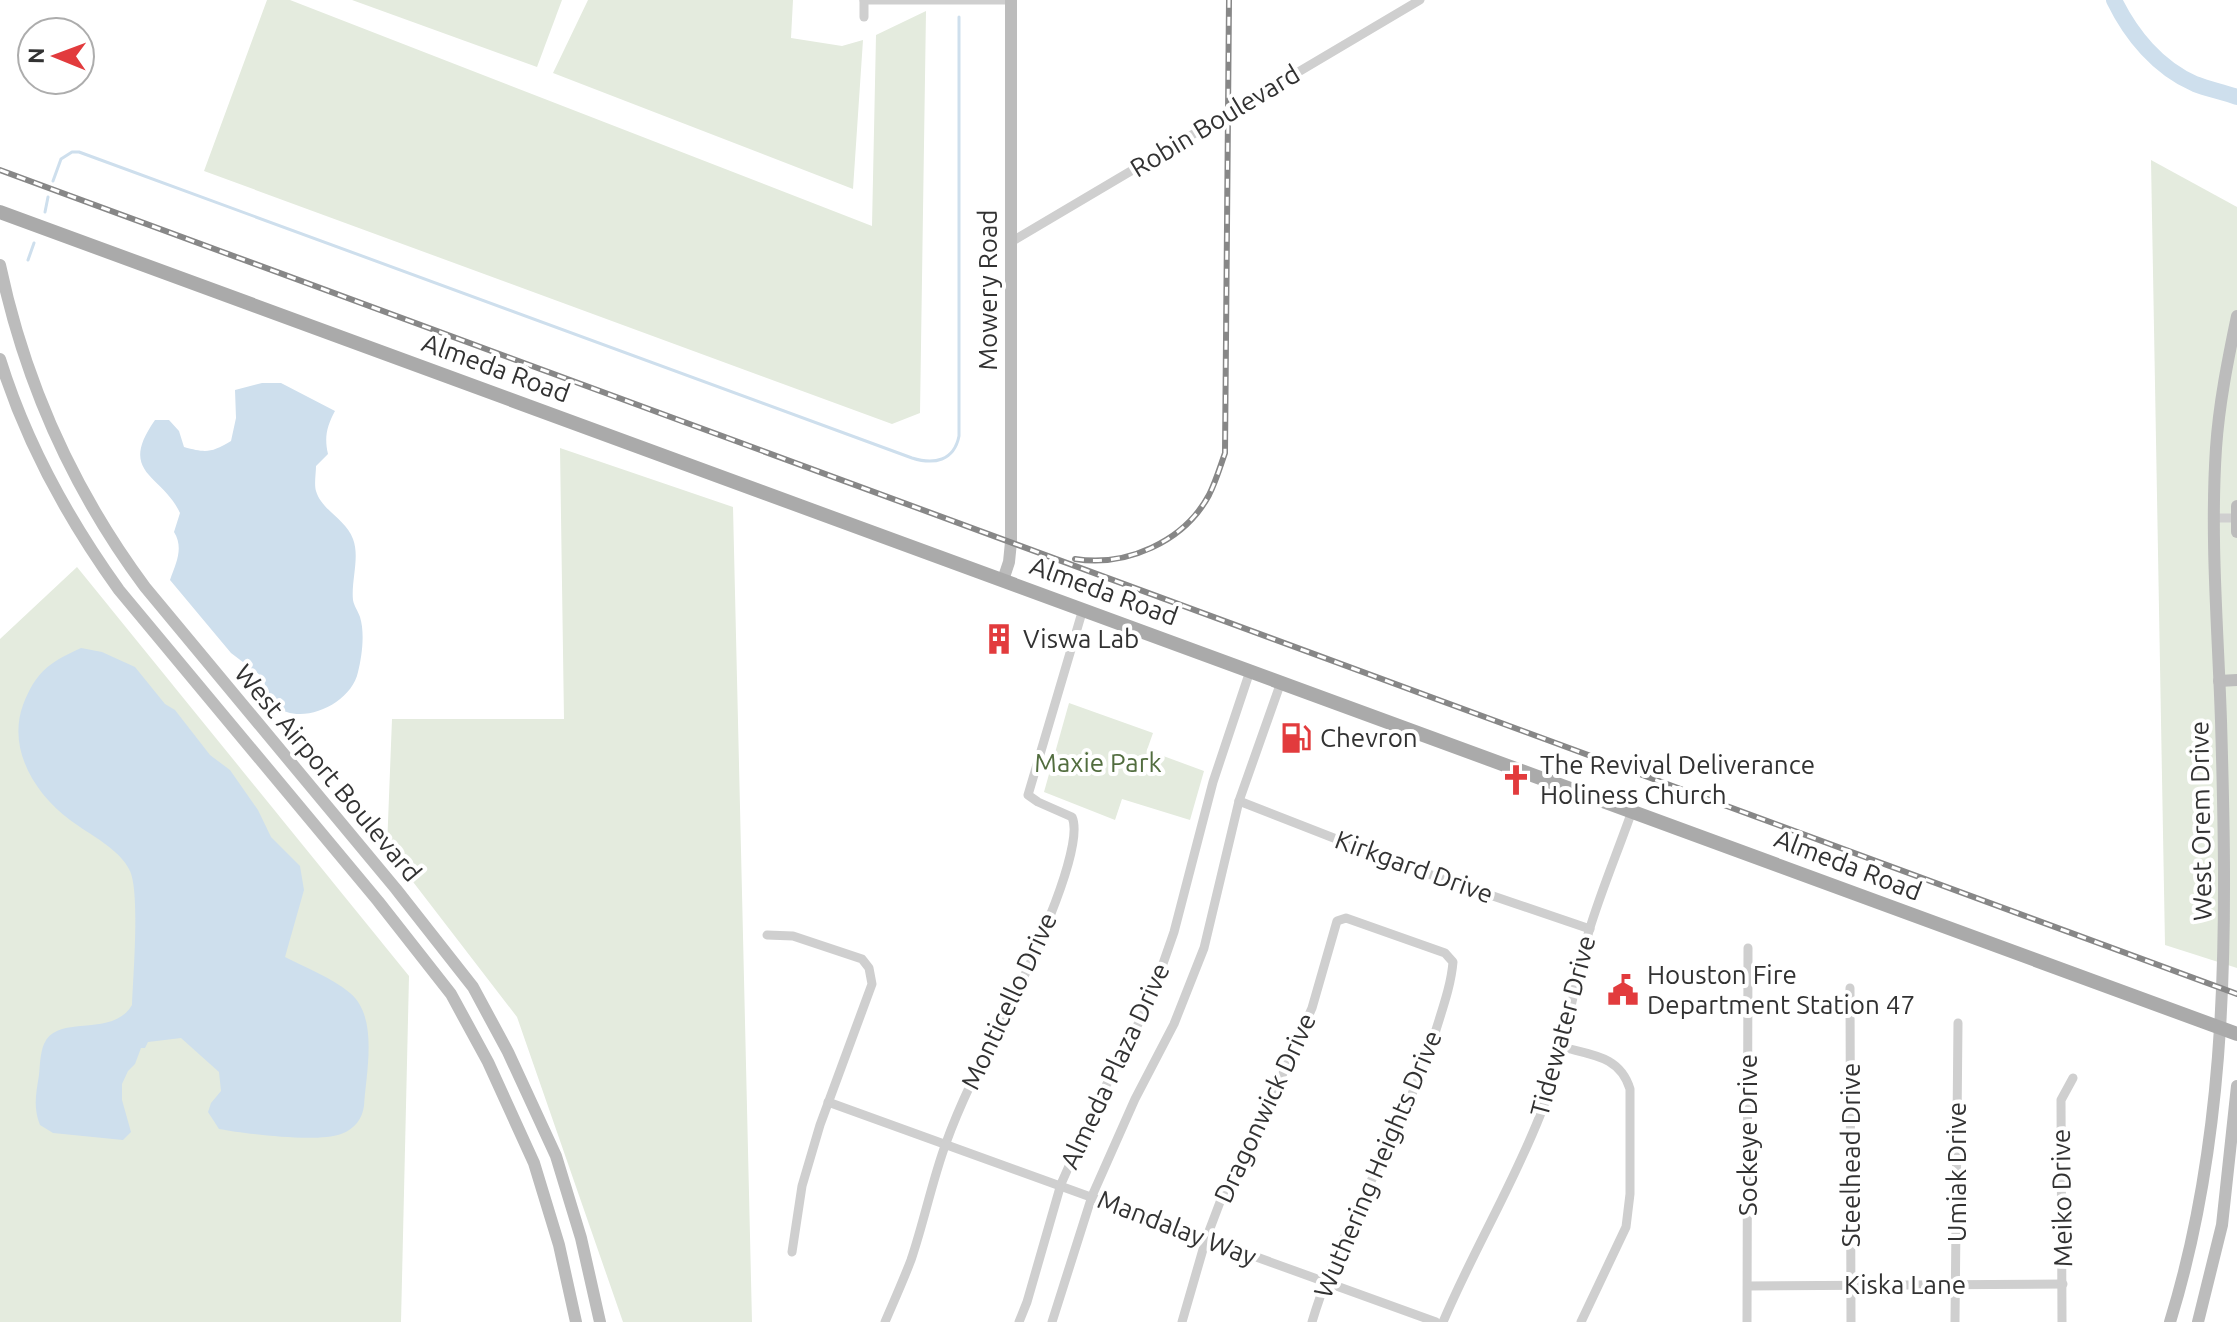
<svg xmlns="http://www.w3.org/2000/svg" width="2237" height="1322" viewBox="0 0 2237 1322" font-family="Ubuntu,sans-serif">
<rect width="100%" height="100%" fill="#fff"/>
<!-- green -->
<g fill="#e4ebde">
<path d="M267,0H290L872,226L876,35L926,11L920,413L892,424L204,171Z"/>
<path d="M352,0H562L537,67Z"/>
<path d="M588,0H793L791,38L842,46L863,40L853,189L553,73Z"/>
<path d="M2151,160L2237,207V968L2165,945Z"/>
<path d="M560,448L733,507L752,1322H623L517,1017L387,848L392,719H564Z"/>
<path d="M77,567L409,976L401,1322H0V639Z"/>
<path d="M1069,703L1153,733L1147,750L1204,771L1190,820L1122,799L1115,820L1044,792Z"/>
</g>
<!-- water -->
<g fill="#cedfed">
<path d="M262,383H281L335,411C327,426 324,437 328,454L316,466C316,473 314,484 316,491C322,511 346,519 353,539C360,557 351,581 353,600C354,606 358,611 360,617C365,633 362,656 358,672C349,714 268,738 264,678L231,653L170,580C176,563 184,548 174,532L180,513C162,474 117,474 155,420H169L179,431L184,447C206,453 211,453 231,441L236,418L235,390Z"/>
<path d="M81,648L102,652L135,667L165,704L175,710L210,755L230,770L258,810L271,837L300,866L304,890L285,957C306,968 331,977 350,993C379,1017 366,1073 364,1106C362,1119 355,1129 341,1134C316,1143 247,1134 219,1129L208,1112L211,1103L221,1091L219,1072L181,1038L148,1042L145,1048H141L135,1064L128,1071L122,1084V1100L131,1132L123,1140L53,1133L40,1125C33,1107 36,1094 39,1075C40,1066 40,1053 44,1044C57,1013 112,1039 132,1005C133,977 140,893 130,871C120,849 90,835 70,820C35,794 7,749 23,705C36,672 48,663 81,648Z"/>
</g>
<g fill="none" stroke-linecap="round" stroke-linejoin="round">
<!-- stream -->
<g stroke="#cedfed" stroke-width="3">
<path d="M53,181L61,159L72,152H79L912,458C934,465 954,461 959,436V17"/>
<path d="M45,212L48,197"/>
<path d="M28,260L34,243"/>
</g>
<!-- river -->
<path stroke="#cedfed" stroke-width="16" d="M2114,0C2131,35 2158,68 2195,84C2208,89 2223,92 2237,97"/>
<!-- street -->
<g stroke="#cfcfcf" stroke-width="9">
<path d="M864,0H1011"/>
<path d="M864,17V0"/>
<path d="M1011,242L1420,0"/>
<path d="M2214,518H2237"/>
<path d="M1239,801L1408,867L1590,929"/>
<path d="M767,935L793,936L862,959L869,968L872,984L820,1125L802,1186L792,1252"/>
<path d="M1850,988L1851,1322"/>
<path d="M1562,1047C1592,1055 1620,1056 1630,1089V1194L1626,1227L1581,1322"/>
<path d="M828,1102L1436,1322"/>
<path d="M1748,1286L2063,1284"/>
<path d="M885,1322C894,1301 903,1281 911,1260C924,1222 932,1181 946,1143C974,1065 1021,994 1050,916C1058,896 1081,836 1072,817L1038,802L1028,795L1083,609"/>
<path d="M1019,1322L1027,1302L1061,1184L1098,1101L1150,1001L1174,932L1213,782L1250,671"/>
<path d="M1052,1322L1092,1196L1135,1099L1174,1024L1204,948L1239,801L1281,682"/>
<path d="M1182,1322L1206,1239L1228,1181L1272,1098L1312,1008L1337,921L1346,918L1445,953L1453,962C1451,986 1442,1010 1435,1033C1403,1134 1342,1221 1312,1322"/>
<path d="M1443,1322C1473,1251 1513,1185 1541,1113C1564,1055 1572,992 1589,931C1601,891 1618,851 1632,811"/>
<path d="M1747,1322L1748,948"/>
<path d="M1955,1322L1958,1023"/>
<path d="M2062,1322L2061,1100L2073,1078"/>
</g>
<!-- secondary -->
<g stroke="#bcbcbc" stroke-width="12">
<path d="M0,265C25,383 73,490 145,587L396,889L473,987L508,1052L556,1156L581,1238L600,1322"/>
<path d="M0,359C26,443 68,519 119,590L378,901L451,994L488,1062L534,1163L559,1245L576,1322"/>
<path d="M2237,506V532"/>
<path d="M1003,580L1009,562L1011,542V0"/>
<path d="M2219,681L2237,680"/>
<path d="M2170,1322C2230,1128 2227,922 2221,721C2218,630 2210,539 2216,448C2219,404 2228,359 2237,316"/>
<path d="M2198,1322L2222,1225L2237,1086"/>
</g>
<!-- primary -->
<path stroke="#aaa" stroke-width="14" d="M0,212L2237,1034"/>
<defs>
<g id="rail">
<path d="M0,170L2237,994"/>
<path d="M1075,559C1126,567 1184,542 1209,495C1216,481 1220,467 1225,453L1229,0"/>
</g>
</defs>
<!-- rail casing -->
<use href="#rail" stroke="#878787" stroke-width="6"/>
<!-- rail -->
<use href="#rail" stroke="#fff" stroke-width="3" stroke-dasharray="9" stroke-linecap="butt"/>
</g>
<!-- icons -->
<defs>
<symbol id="building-bare" viewBox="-9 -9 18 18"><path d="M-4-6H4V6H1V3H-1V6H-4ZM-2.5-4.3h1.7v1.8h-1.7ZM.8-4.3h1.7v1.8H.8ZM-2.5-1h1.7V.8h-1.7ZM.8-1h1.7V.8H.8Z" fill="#e23b3d" stroke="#fff" stroke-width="2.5" paint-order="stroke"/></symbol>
<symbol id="fuel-bare" viewBox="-9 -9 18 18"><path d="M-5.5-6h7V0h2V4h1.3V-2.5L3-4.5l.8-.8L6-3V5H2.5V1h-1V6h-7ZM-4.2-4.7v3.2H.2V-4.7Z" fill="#e23b3d" stroke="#fff" stroke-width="2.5" paint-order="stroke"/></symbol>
<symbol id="church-bare" viewBox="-9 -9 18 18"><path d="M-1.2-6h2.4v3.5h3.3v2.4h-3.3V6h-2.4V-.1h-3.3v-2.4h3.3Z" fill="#e23b3d" stroke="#fff" stroke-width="2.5" paint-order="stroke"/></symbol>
<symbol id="civic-bare" viewBox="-9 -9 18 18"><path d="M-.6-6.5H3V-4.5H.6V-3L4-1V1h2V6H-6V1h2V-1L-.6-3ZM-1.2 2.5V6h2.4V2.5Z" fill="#e23b3d" stroke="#fff" stroke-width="2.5" paint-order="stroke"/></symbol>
</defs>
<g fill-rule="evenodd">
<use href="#building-bare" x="977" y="617" width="44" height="44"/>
<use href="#fuel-bare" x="1274" y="716" width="44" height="44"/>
<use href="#church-bare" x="1494" y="758" width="44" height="44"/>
<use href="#civic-bare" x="1601" y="968" width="44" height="44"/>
</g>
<g text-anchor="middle" stroke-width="8" stroke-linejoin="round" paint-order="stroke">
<!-- street labels -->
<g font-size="26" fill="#323232" stroke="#fff">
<text transform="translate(1215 121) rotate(-31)" y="9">Robin Boulevard</text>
<text transform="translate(988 290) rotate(-90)" y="9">Mowery Road</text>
<text transform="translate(496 368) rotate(20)" y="9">Almeda Road</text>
<text transform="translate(1104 591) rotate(20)" y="9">Almeda Road</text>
<text transform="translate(328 773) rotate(50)" y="9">West Airport Boulevard</text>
<text transform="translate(2201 821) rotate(-91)" y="9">West Orem Drive</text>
<text transform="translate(1848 865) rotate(21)" y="9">Almeda Road</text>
<text transform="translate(1414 867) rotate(20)" y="9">Kirkgard Drive</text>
<text transform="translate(1009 1001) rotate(-65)" y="9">Monticello Drive</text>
<text transform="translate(1563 1026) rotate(-75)" y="9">Tidewater Drive</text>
<text transform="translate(1115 1066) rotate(-65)" y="9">Almeda Plaza Drive</text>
<text transform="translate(1265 1108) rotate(-65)" y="9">Dragonwick Drive</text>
<text transform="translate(1748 1135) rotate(-90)" y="9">Sockeye Drive</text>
<text transform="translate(1851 1155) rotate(-90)" y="9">Steelhead Drive</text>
<text transform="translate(1378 1164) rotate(-67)" y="9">Wuthering Heights Drive</text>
<text transform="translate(1957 1172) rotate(-90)" y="9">Umiak Drive</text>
<text transform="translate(2062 1198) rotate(-91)" y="9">Meiko Drive</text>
<text transform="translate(1177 1228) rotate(21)" y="9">Mandalay Way</text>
<text x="1905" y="1294">Kiska Lane</text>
</g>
<!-- poi labels -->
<g font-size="26" fill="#323232" stroke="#fff" text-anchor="start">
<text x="1023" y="648">Viswa Lab</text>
<text x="1320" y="747">Chevron</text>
<text x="1540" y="774">The Revival Deliverance<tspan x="1540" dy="30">Holiness Church</tspan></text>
<text x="1647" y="984">Houston Fire<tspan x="1647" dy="30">Department Station 47</tspan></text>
</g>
<!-- park labels -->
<g font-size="26" fill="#526d3f" stroke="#fff">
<text x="1098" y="772">Maxie Park</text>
</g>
</g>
<!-- north arrow -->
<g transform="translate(56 56) rotate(271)"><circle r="38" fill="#ffffff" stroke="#adadad" stroke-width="2"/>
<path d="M0-6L14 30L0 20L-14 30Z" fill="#e23b3d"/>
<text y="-12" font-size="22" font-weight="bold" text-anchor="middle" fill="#323232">N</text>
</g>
</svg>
